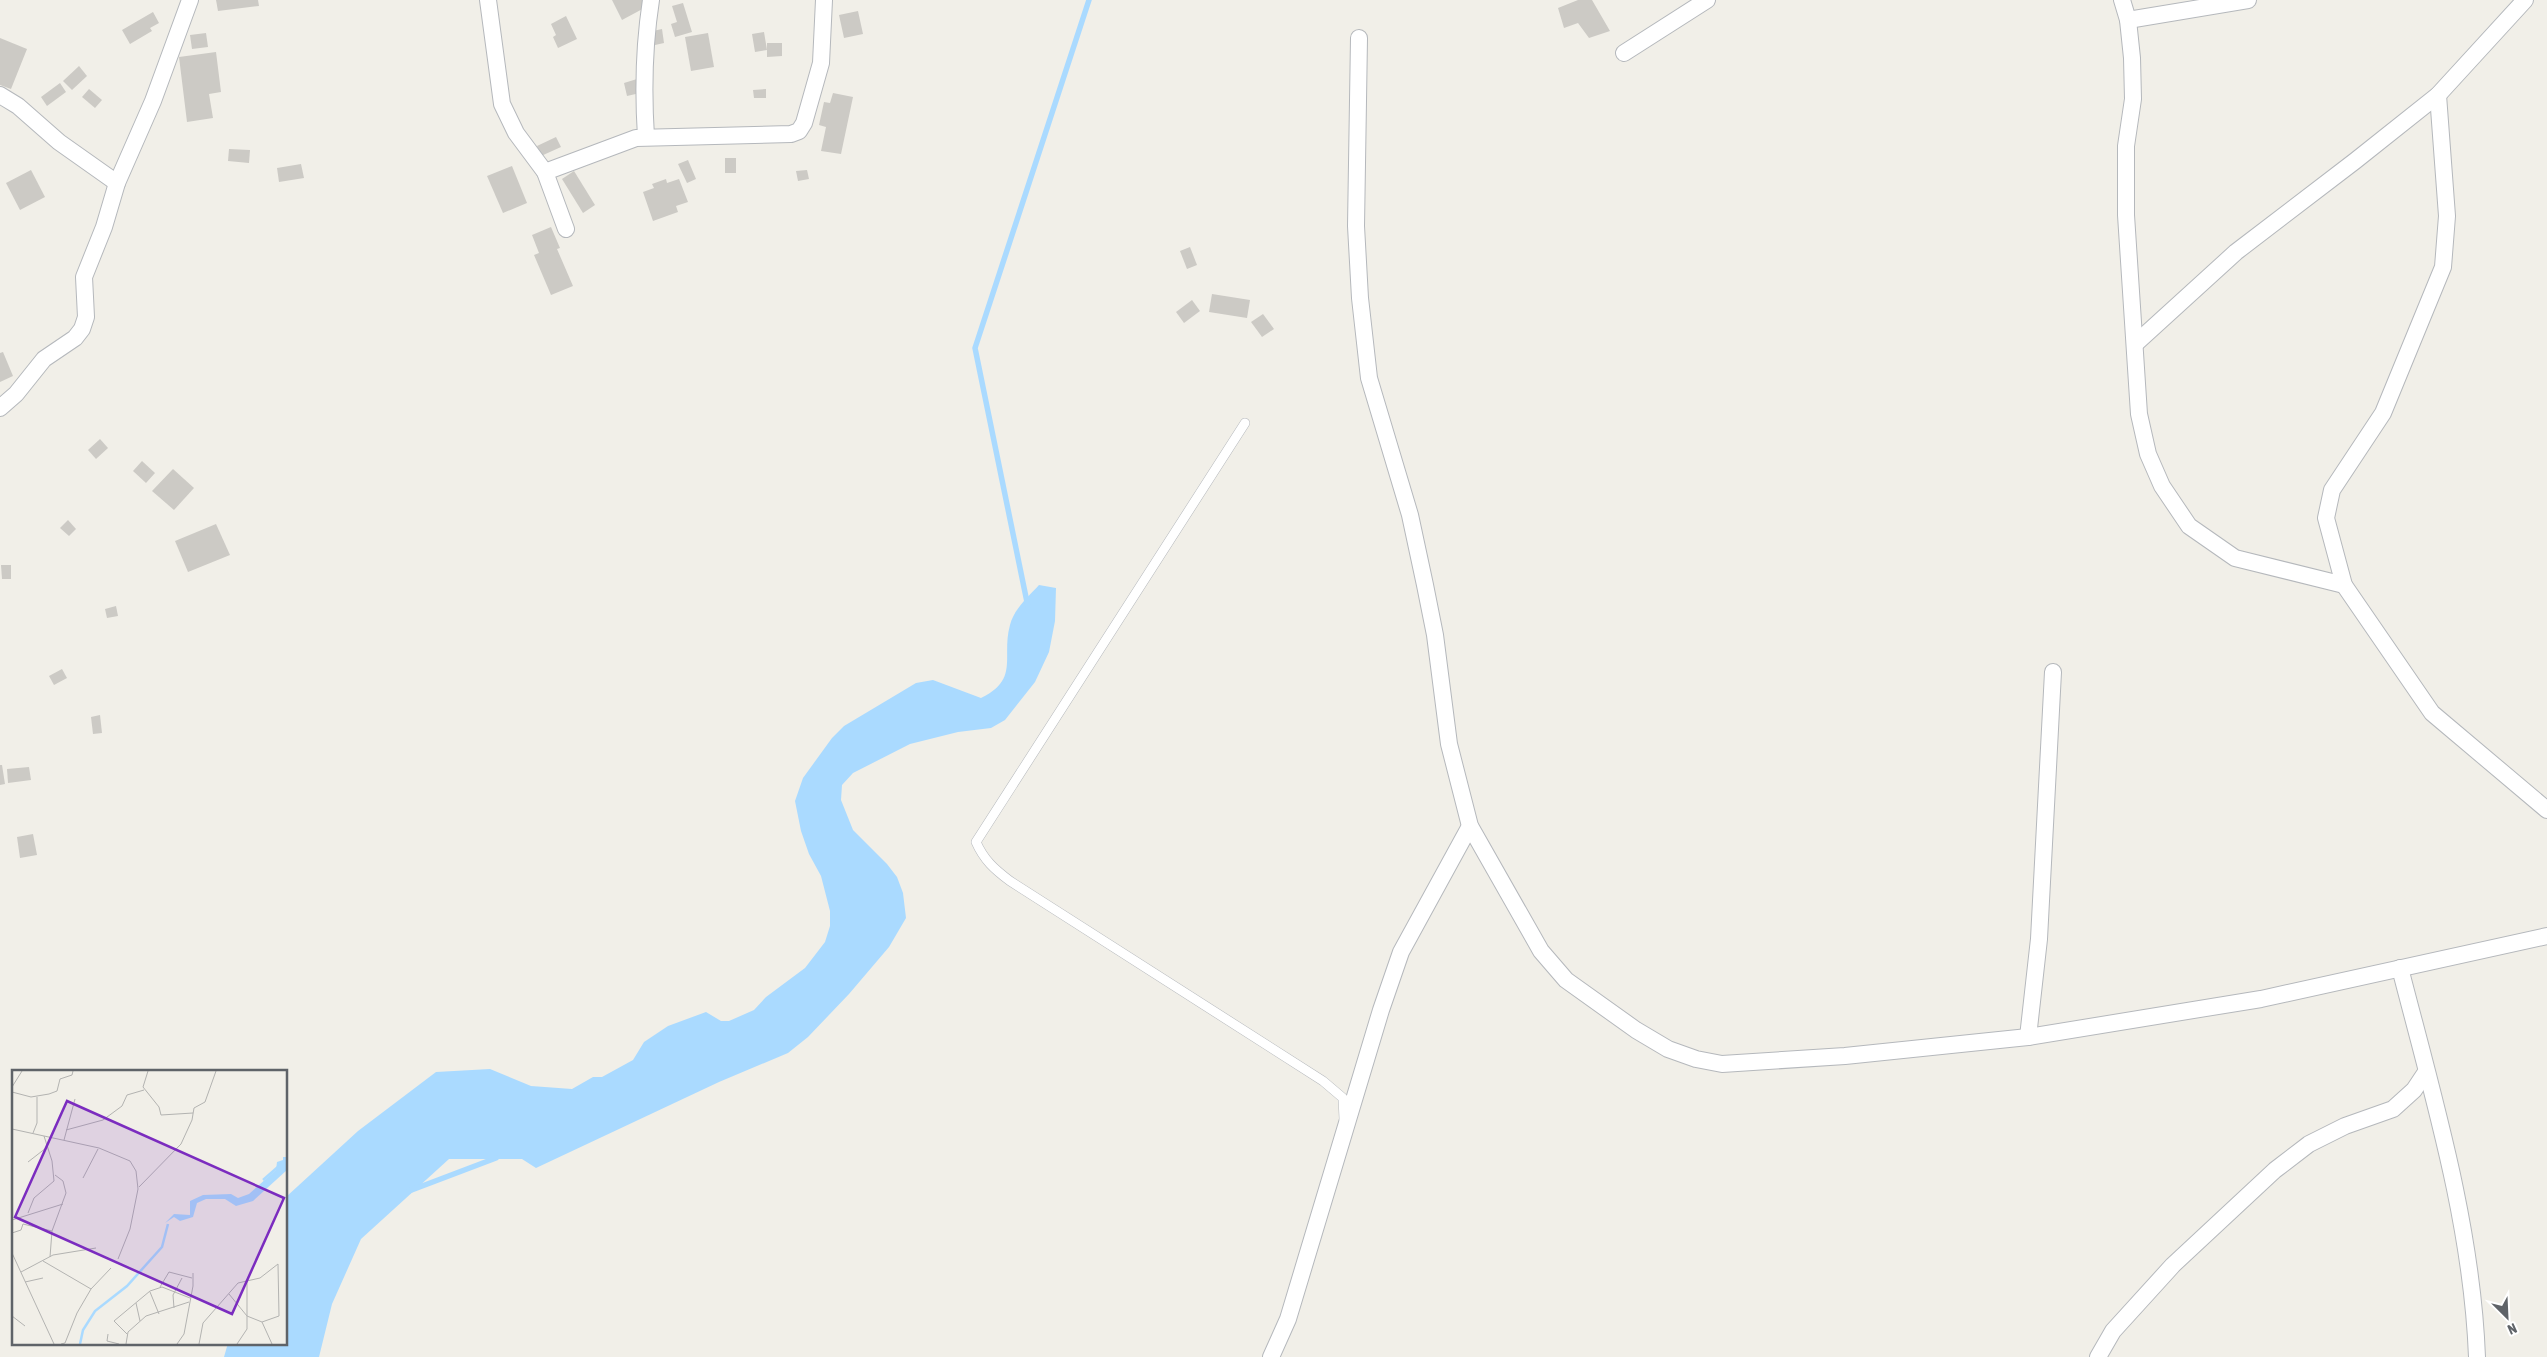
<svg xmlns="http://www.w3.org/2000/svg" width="2547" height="1357" viewBox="0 0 2547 1357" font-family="'Asap Condensed',sans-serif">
<rect width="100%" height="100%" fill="#f1efe8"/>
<!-- water -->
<path fill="#aadaff" d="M1039,585L1056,588L1055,621L1049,652L1035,682L1005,720L991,728L958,732L910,744L853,773L842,785L841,800L853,830L887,864L897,877L903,893L906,918L889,947L849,994L808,1037L788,1053L719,1082L536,1168L522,1159H449L361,1239L332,1304L319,1357H224L228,1343H286V1197L358,1131L436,1072L490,1069L531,1086L572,1089L593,1077H602L633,1060L644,1042L668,1026L706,1012L721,1021H729L754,1010L766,997L805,968L825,942L830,926V911L821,876L809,854L801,831L795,801L803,778L832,738L844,726L916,683L933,680L981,698C1020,679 1001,657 1010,625C1014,609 1028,597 1039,585Z"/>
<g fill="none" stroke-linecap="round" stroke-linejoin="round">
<!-- stream -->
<g stroke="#aadaff" stroke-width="5.5">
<path d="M1028,607L975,348L1089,0"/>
<path d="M409,1191L496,1158"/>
</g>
</g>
<!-- building -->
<g fill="#cccac5">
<path d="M216,0H258L259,6L218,11Z"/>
<path d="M612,0H645L648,6L622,20Z"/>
<path d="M1578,0H1592L1610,31L1589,38L1578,23L1564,28L1558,8Z"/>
<path d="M683,3L692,32L675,37L671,24L677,22L672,6Z"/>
<path d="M858,11L863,34L844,38L839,15Z"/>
<path d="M153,12L159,23L150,28L152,31L130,44L122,30Z"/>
<path d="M566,16L577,39L558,48L553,37L556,35L551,24Z"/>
<path d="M662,29L664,43L655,45L653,31Z"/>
<path d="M764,32L767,50V43H782V56L767,57V50L755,52L752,34Z"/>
<path d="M206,33L208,47L192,49L190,35Z"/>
<path d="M708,33L714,67L691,71L685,37Z"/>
<path d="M0,38L27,49L11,89L0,85Z"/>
<path d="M216,52L221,92L209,94L213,118L187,122L179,57Z"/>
<path d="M79,66L87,76L72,90L63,81Z"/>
<path d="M637,79L640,93L627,96L624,83Z"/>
<path d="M60,83L66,92L47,106L41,97Z"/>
<path d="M89,89L102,100L95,108L82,97Z"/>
<path d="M766,89V98H754L753,90Z"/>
<path d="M833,93L853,97L841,154L821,151L826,127L819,125L824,102L830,103Z"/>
<path d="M556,137L561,147L541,156L537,146Z"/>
<path d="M229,149L250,150L249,163L228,161Z"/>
<rect x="725" y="158" width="11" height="15"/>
<path d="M688,160L696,179L687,183L678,164Z"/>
<path d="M301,164L304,178L279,182L277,168Z"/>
<path d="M512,166L527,203L503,213L487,176Z"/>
<path d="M31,170L45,197L20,210L6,183Z"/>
<path d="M807,170L809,179L798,181L796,171Z"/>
<path d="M574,171L595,205L583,213L562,179Z"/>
<path d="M666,179L667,183L679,179L688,202L676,206L678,212L653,221L643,192L654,188L652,184Z"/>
<path d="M551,227L560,248L557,249L573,286L551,295L534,255L539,253L532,235Z"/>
<path d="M1190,247L1197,265L1187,269L1180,251Z"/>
<path d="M1212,294L1250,300L1247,318L1209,312Z"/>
<path d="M1192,300L1200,311L1184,323L1176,312Z"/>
<path d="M1263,314L1274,329L1262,337L1251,322Z"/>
<path d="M3,352L13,376L0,382V353Z"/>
<path d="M100,439L108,448L96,459L88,450Z"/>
<path d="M142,461L155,473L146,483L133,471Z"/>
<path d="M173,469L194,488L174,510L152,491Z"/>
<path d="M68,520L76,529L69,536L60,528Z"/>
<path d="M216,524L230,555L188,572L175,541Z"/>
<path d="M1,565H11V579H2Z"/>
<path d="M116,606L118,616L107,618L105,609Z"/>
<path d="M62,669L67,678L54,685L49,676Z"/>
<path d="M100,715L102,733L93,734L91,717Z"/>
<path d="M0,765H2L5,784L0,785Z"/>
<path d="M29,767L31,780L8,783L7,769Z"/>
<path d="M33,834L37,855L20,858L17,837Z"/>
</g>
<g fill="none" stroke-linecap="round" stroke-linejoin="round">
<defs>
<path id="service" d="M1245,423L976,842C984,860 994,869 1010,881L1323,1081L1343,1098L1344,1119"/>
<g id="minor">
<path d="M488,0L502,104L516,133L545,172L566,229"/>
<path d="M2122,0L2128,20L2132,58L2133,99L2126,146V215L2139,414L2148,454L2162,486L2189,526L2235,558L2344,585"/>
<path d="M2128,20L2248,0"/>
<path d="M1359,38L1356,226L1360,298L1369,378L1410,515L1425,585L1435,635L1449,744L1470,826L1541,951L1566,980L1636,1030L1668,1049L1696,1059L1722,1064L1845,1056L2028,1037L2261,999L2547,936"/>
<path d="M1624,53L1707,0"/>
<path d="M0,95L18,106L59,142L117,183"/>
<path d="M2438,95L2447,216L2443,267L2383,413L2332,490L2326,518L2344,585L2432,713L2547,810"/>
<path d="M646,137C643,91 644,45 651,0"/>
<path d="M545,172L636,138L791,134L799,131L804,123L821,63L824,0"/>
<path d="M2135,344L2236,252L2355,161L2438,95L2525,0"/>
<path d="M0,408L16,394L44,359L75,338L82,329L86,317L84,277L104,227L117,183L153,101L190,0"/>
<path d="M2400,968C2433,1096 2472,1225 2477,1357"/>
<path d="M2028,1037L2039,939L2053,672"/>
<path d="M1271,1357L1288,1319L1381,1010L1401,952L1470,826"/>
<path d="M2098,1357L2113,1331L2173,1265L2275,1170L2309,1144L2345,1126L2393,1109L2414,1090L2426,1072"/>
</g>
</defs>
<!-- service casing -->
<use href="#service" stroke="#b5b8bc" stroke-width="10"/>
<!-- minor casing -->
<use href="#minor" stroke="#b5b8bc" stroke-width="18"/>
<!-- service -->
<use href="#service" stroke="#fff" stroke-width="9"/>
<!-- minor -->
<use href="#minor" stroke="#fff" stroke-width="16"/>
</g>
<!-- overview -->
<g transform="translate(12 1070)">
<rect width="275" height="275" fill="#f1efe8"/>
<path d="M271,87H275V100L241,131L224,136L213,129H194L185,133L181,147L168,151L162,147L153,153L162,144L178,145V131L191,125L219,124L226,128L237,124L264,100L265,92L271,90Z" fill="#aadaff"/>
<path fill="none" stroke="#aadaff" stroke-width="2.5" d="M251,110L267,96M68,274L71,260L83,241L115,216L150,177L156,154"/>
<path fill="none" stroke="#b3b3b1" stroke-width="1" d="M136,1L131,17L147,37L149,45L181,43M0,17L10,1M0,22L19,27L37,24L45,21L48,9L60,5L61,1M0,59L87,78L118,91L124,101L126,119L118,159L106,189M54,60L91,50L110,36L115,25L132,20M21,63L25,53V27M52,70L63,29M16,92L34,78M71,108L86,79M127,117L169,74L180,50L182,38L193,32L204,1M16,143L22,128L42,111L40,91L32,66M0,150L51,134M0,163L9,160L11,154L40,161M0,183L42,274M38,187L40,161L54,123L51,111L43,105M31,191L79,219M9,202L41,185L84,178M13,212L31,208M148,217L157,202L180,208M138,222L147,244M217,224L235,246L250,252L260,274M124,233L128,251M162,238L161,225L170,208M0,246L13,256M96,264L95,271L107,274M115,264L102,251L138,221L150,217L178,228M49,274L53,273L65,243L79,219L99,198M114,274L116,262L134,246L177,232M165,274L172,264L181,216V203M187,274L191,253L226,213L248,208L266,194L267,246L250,252M225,274L235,259V210"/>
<path fill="#7b2cbf" fill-opacity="0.15" stroke="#7b2cbf" stroke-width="2.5" d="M55,31L272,128L220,244L3,147Z"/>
<rect width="275" height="275" fill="none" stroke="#5f6368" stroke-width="2.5"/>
</g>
<!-- north arrow -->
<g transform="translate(2507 1317) rotate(156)" stroke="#ffffff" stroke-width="4" paint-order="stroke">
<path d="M0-4L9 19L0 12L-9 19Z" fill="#5f6368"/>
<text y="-8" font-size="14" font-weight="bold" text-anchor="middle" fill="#5f6368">N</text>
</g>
</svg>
